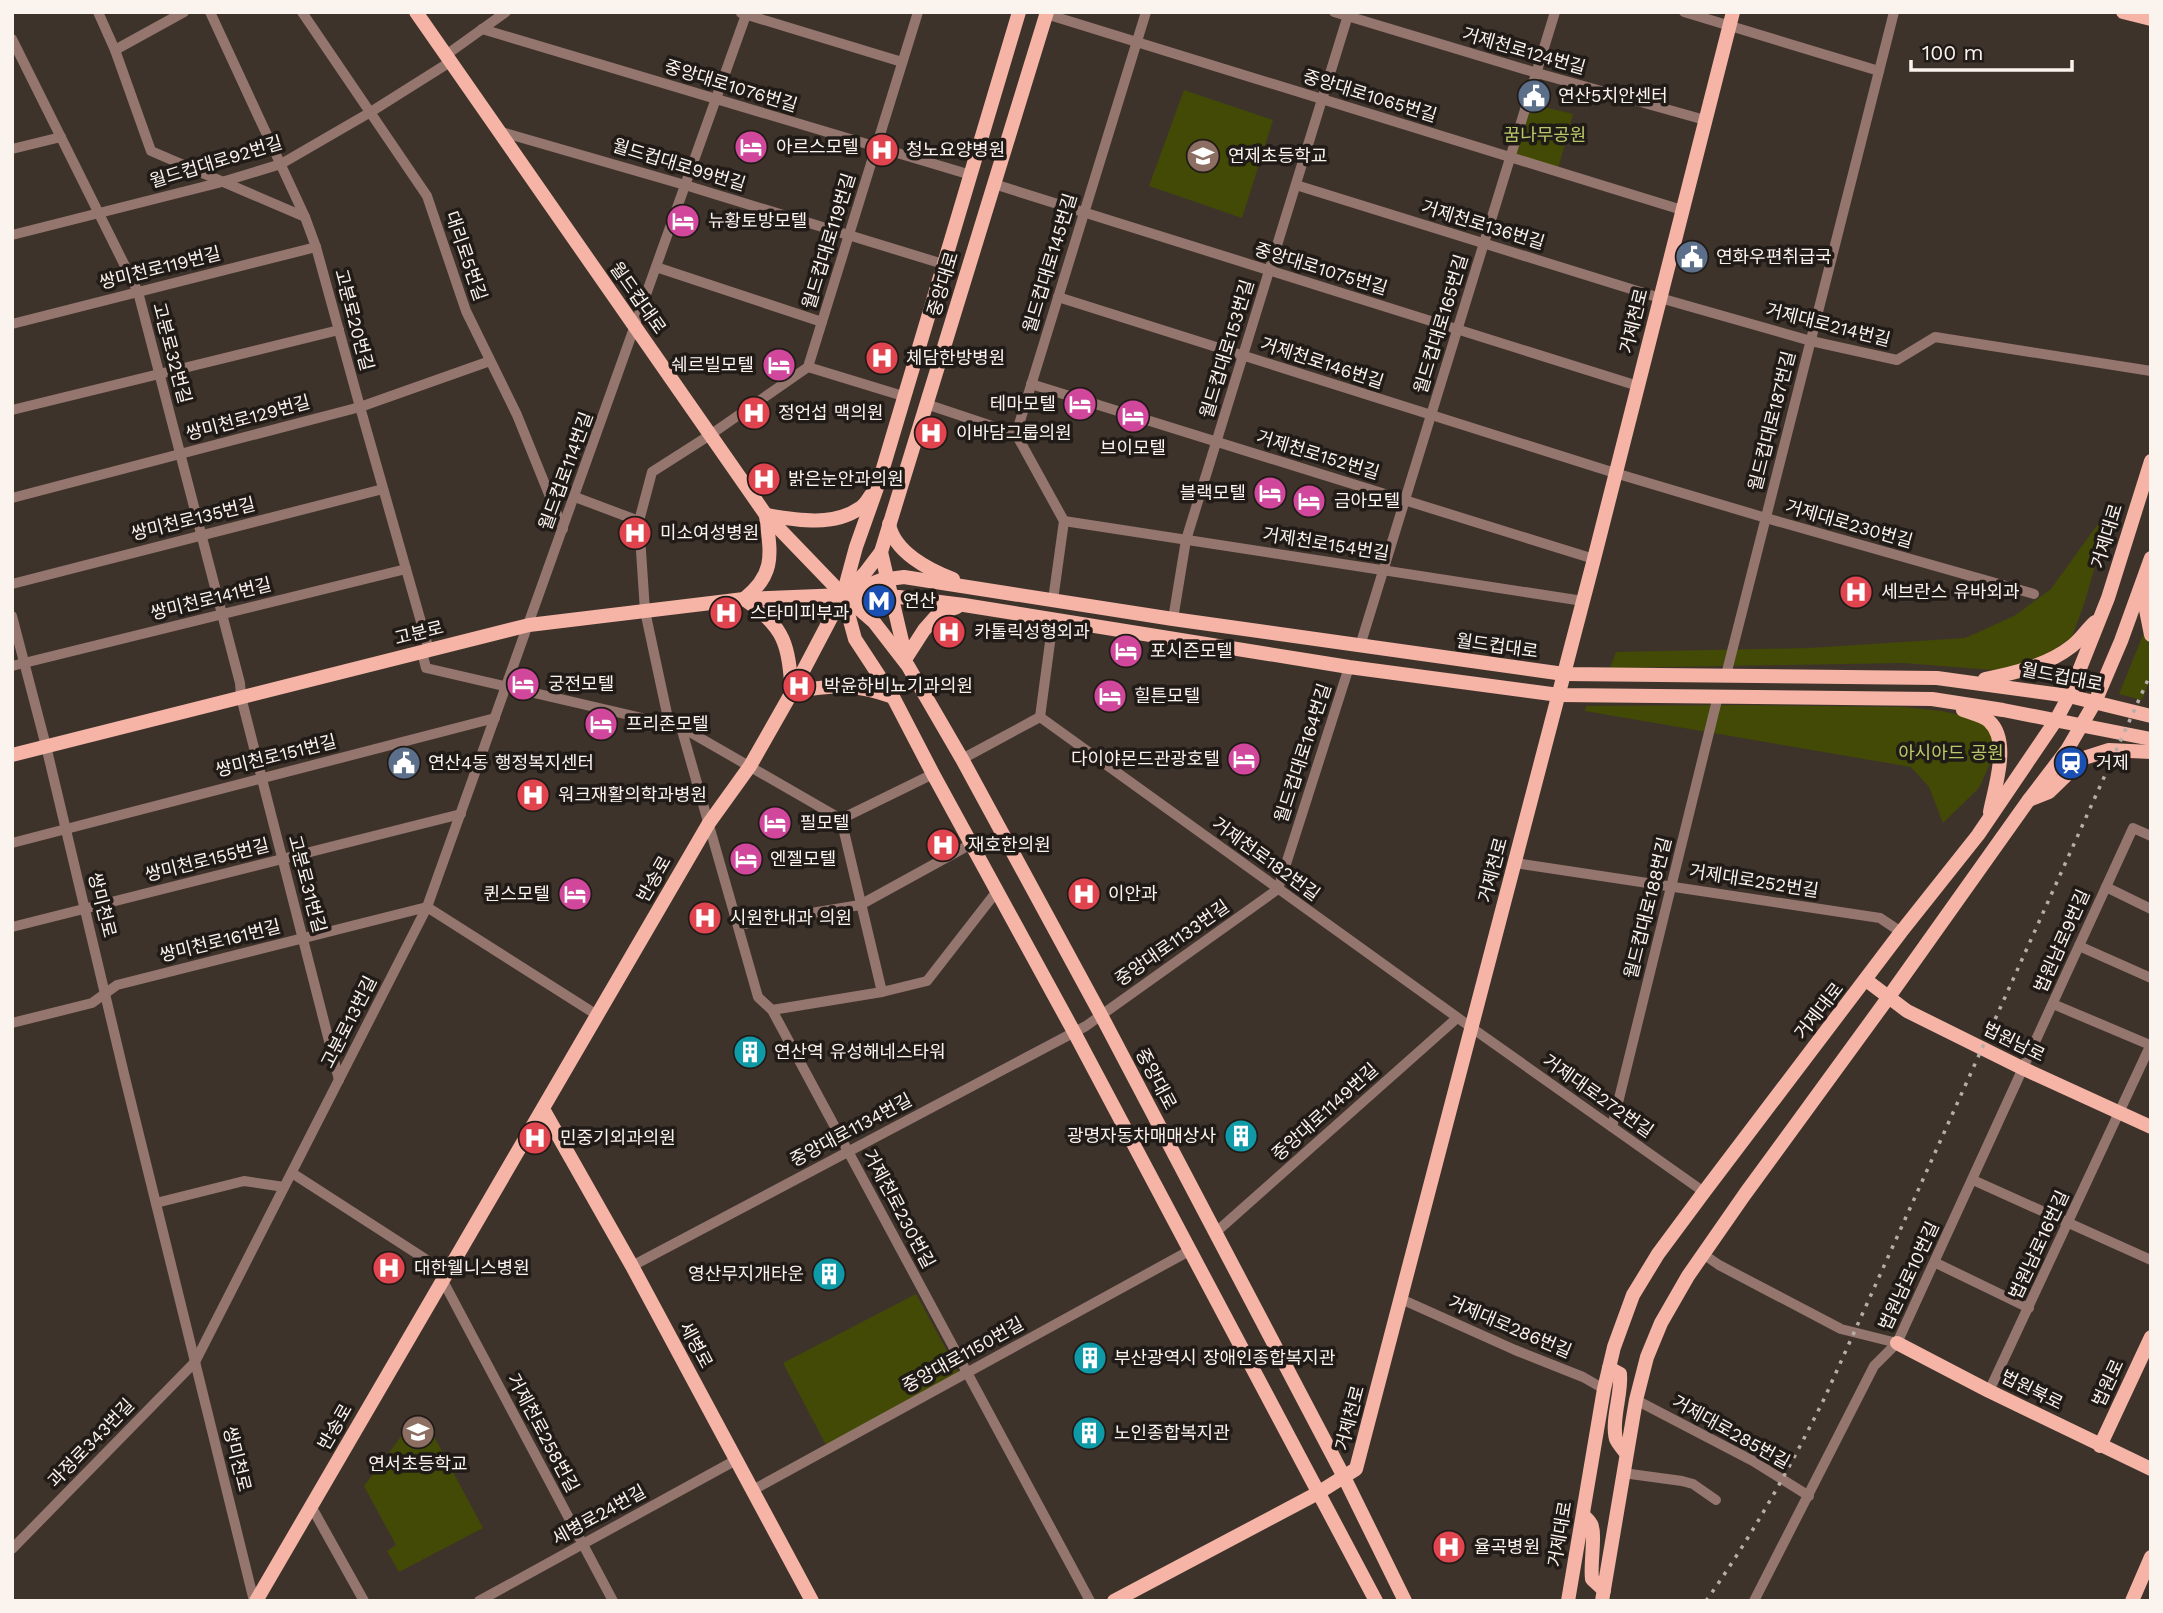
<svg xmlns="http://www.w3.org/2000/svg" width="2163" height="1613" viewBox="0 0 2163 1613" font-family="'Work Sans','Noto Sans KR',sans-serif">
<rect width="100%" height="100%" fill="#3e332b"/>
<!-- green -->
<g fill="#424a06">
<path d="M1184,90L1273,120L1242,218L1149,186Z"/>
<path d="M1532,104L1573,114L1558,169L1516,156Z"/>
<path d="M2113,503L2085,601L2072,637L2037,661L1993,670L1903,663L1610,668L1616,652L1809,648L1965,638L2014,616L2051,589Z"/>
<path d="M2145,630C2153,656 2153,675 2142,700L2119,694Z"/>
<path d="M1743,705L1903,707L1942,711L1980,720L1991,732L1996,750L1979,788L1943,823L1929,787L1911,767L1585,711L1586,706Z"/>
<path d="M916,1294L959,1373L826,1445L783,1363Z"/>
<path d="M424,1418L483,1528L399,1572L387,1551L396,1545L364,1486L406,1430Z"/>
</g>
<g fill="none" stroke-linecap="round" stroke-linejoin="round">
<!-- minor -->
<g stroke="#95766e" stroke-width="10">
<path d="M98,12L115,50L151,151L305,217"/>
<path d="M210,12L305,217L316,247L360,407L429,650"/>
<path d="M302,12L427,196L466,311L517,415L563,529"/>
<path d="M1334,12L1537,73L1705,120"/>
<path d="M1684,12L1879,71"/>
<path d="M741,13L902,62"/>
<path d="M1046,14L1682,210"/>
<path d="M482,29L971,175"/>
<path d="M12,39L138,292L240,683L241,697L339,1080"/>
<path d="M115,50L184,12"/>
<path d="M446,55L506,12"/>
<path d="M498,131L685,185L943,264"/>
<path d="M12,149L61,137"/>
<path d="M994,184L1638,386"/>
<path d="M1296,185L1660,298L1811,341L1897,360L1935,337L2151,371"/>
<path d="M12,235L222,182L281,164L369,113L450,62"/>
<path d="M656,267L822,322"/>
<path d="M1058,297L1615,473L1766,518L2034,594"/>
<path d="M12,324L316,247"/>
<path d="M808,367L903,396"/>
<path d="M1031,384L1594,559"/>
<path d="M926,404L1016,434"/>
<path d="M12,410L339,330"/>
<path d="M575,497L639,521"/>
<path d="M12,498L360,407L490,361"/>
<path d="M1064,521L1583,601"/>
<path d="M12,584L383,489"/>
<path d="M1053,600L1064,521L1016,434L1146,12"/>
<path d="M12,616L46,746L125,1078L254,1601"/>
<path d="M1173,619L1186,540L1349,12"/>
<path d="M1360,646L1555,12"/>
<path d="M422,652L426,668L681,727L841,819"/>
<path d="M12,666L406,569"/>
<path d="M1726,675L1894,12"/>
<path d="M1040,717L1472,1028L1704,1192"/>
<path d="M669,723L645,611L639,521L652,472L710,435L808,367L918,12"/>
<path d="M681,727L758,997L772,1010L1090,1601"/>
<path d="M962,759L1040,717L1053,620"/>
<path d="M841,819L882,992"/>
<path d="M841,819L933,774"/>
<path d="M12,843L495,718"/>
<path d="M1515,863L1880,918L1901,932"/>
<path d="M2106,887L2151,909"/>
<path d="M427,907L597,1015"/>
<path d="M738,925L860,905L971,844"/>
<path d="M12,927L461,814"/>
<path d="M2079,946L2151,978"/>
<path d="M2053,1004L2150,1045"/>
<path d="M772,1010L882,992L927,981L997,891"/>
<path d="M12,1023L92,1003L117,985L427,907"/>
<path d="M1612,1127L1718,696"/>
<path d="M292,1173L447,1273"/>
<path d="M1973,1180L2151,1260"/>
<path d="M156,1203L244,1181L284,1187"/>
<path d="M1215,1233L1457,1018"/>
<path d="M1703,1254L1719,1265L1841,1329L1897,1343"/>
<path d="M1936,1263L2029,1308"/>
<path d="M632,1266L1086,1026L1278,889L1349,667"/>
<path d="M443,1281L613,1601"/>
<path d="M1401,1299L1515,1350L1583,1377L1604,1389"/>
<path d="M1989,1391L2151,1044"/>
<path d="M1636,1400L1753,1461L1809,1496"/>
<path d="M1623,1473L1682,1481L1693,1484L1716,1500"/>
<path d="M753,1490L1189,1251"/>
<path d="M311,1506L364,1601"/>
<path d="M12,1549L195,1362L427,907L747,12"/>
<path d="M479,1601L736,1460"/>
<path d="M1754,1601L1874,1366L1897,1343L2133,828L2151,836"/>
</g>
<!-- major -->
<g stroke="#f5b4a5" stroke-width="14">
<path d="M416,12L766,515L843,595L874,622L908,666L962,759L1101,1015L1344,1477L1405,1601"/>
<path d="M1019,12L878,485L856,547L843,595L855,639L893,697L933,774L1074,1032L1376,1601"/>
<path d="M2123,12L2151,19"/>
<path d="M766,515C796,520 833,527 860,508C865,505 868,499 871,495"/>
<path d="M889,524C894,552 929,570 953,579"/>
<path d="M881,552L906,658"/>
<path d="M2148,581L2146,610L2151,635"/>
<path d="M850,592L881,580L904,577L1173,619L1564,674L1937,678L2069,696L2151,716"/>
<path d="M744,599C786,628 788,644 792,692C832,685 854,683 893,697"/>
<path d="M744,599C777,573 770,552 766,515"/>
<path d="M906,658L924,630L939,613L957,607"/>
<path d="M1985,679C2015,673 2048,665 2072,646C2081,639 2087,629 2095,622"/>
<path d="M1963,710C1971,713 1982,715 1989,721C2011,741 1995,786 1990,812"/>
<path d="M12,755L529,625L744,599L843,595L899,597L964,605L1349,667L1559,695L1932,699L2003,710L2151,739"/>
<path d="M2029,800L2049,792L2084,758L2109,750L2151,752"/>
<path d="M1866,980L1907,1011L2024,1069L2151,1127"/>
<path d="M543,1109L632,1266L812,1601"/>
<path d="M1897,1343L1989,1391L2151,1469"/>
<path d="M1609,1368L1620,1374C1622,1394 1611,1420 1616,1439C1618,1444 1623,1449 1626,1453"/>
<path d="M2100,1446L2151,1337"/>
<path d="M1583,1515C1584,1516 1591,1522 1591,1524C1596,1533 1590,1565 1592,1579L1604,1590"/>
<path d="M256,1601L709,823L750,766L792,692L843,595L865,573L881,552L1047,12"/>
<path d="M1114,1601L1318,1493L1356,1469L1594,559L1733,12"/>
<path d="M1568,1601L1604,1389L1614,1347L1633,1295L1658,1254L1704,1192L1901,932L1978,835L2056,720L2069,696L2108,598L2151,461"/>
<path d="M1602,1601L1636,1400L1647,1357L1661,1323L1688,1276L1745,1194L1888,998L2028,801L2067,750L2095,702L2121,641L2151,558"/>
<path d="M2132,1601L2151,1557"/>
</g>
<!-- rail -->
<path stroke="#b6aea8" stroke-width="3.5" stroke-dasharray="3.5 7" stroke-linecap="butt" d="M1706,1601C1752,1536 1790,1468 1825,1397L2151,673"/>
</g>
<!-- icons -->
<defs>
<symbol id="civic-disc" viewBox="-11 -11 22 22"><circle r="9.5" fill="#5c6f8a" stroke="#211b18"/><path d="M-.6-6.5H3V-4.5H.6V-3L4-1V1h2V6H-6V1h2V-1L-.6-3ZM-1.2 2.5V6h2.4V2.5Z" fill="#fff"/></symbol>
<symbol id="hotel-disc" viewBox="-11 -11 22 22"><circle r="9.5" fill="#d1479c" stroke="#211b18"/><path d="M-6-4.5h1.5V1H6V5H4.5V3h-9V5H-6ZM-4 0a1.8 1.8 0 1 1 3.6 0ZM.5 0V-2.5h3Q6-2.5 6 0Z" fill="#fff"/></symbol>
<symbol id="hospital-disc" viewBox="-11 -11 22 22"><circle r="9.5" fill="#e0444e" stroke="#211b18"/><path d="M-5-5h3v3.5h4V-5h3V5h-3V1.5h-4V5h-3Z" fill="#fff"/></symbol>
<symbol id="school-disc" viewBox="-11 -11 22 22"><circle r="9.5" fill="#8d6e63" stroke="#211b18"/><path d="M0-5L7-2L0 1L-7-2ZM-4 1L0 2.5L4 1V4Q0 6-4 4Z" fill="#fff"/></symbol>
<symbol id="metro-disc" viewBox="-11 -11 22 22"><circle r="9.5" fill="#1a4fb4" stroke="#211b18"/><path d="M-5.5 5V-5H-3L0 0L3-5H5.5V5H3V-.5L0 4L-3-.5V5Z" fill="#fff"/></symbol>
<symbol id="station-disc" viewBox="-11 -11 22 22"><circle r="9.5" fill="#1a4fb4" stroke="#211b18"/><path d="M-3-6H3Q5-6 5-4V2Q5 4 3 4L4.5 6H3L1.5 4h-3L-3 6H-4.5L-3 4Q-5 4-5 2V-4Q-5-6-3-6ZM-3.5-4v3h7v-3ZM-3.5 1v1.5H-2V1ZM2 1v1.5H3.5V1Z" fill="#fff"/></symbol>
<symbol id="building-disc" viewBox="-11 -11 22 22"><circle r="9.5" fill="#0f9aa8" stroke="#211b18"/><path d="M-4-6H4V6H1V3H-1V6H-4ZM-2.5-4.3h1.7v1.8h-1.7ZM.8-4.3h1.7v1.8H.8ZM-2.5-1h1.7V.8h-1.7ZM.8-1h1.7V.8H.8Z" fill="#fff"/></symbol>
</defs>
<g fill-rule="evenodd">
<use href="#civic-disc" x="1515" y="77" width="38" height="38"/>
<use href="#hotel-disc" x="732" y="128" width="38" height="38"/>
<use href="#hospital-disc" x="863" y="131" width="38" height="38"/>
<use href="#school-disc" x="1184" y="137" width="38" height="38"/>
<use href="#hotel-disc" x="664" y="202" width="38" height="38"/>
<use href="#civic-disc" x="1673" y="238" width="38" height="38"/>
<use href="#hospital-disc" x="863" y="339" width="38" height="38"/>
<use href="#hotel-disc" x="760" y="346" width="38" height="38"/>
<use href="#hotel-disc" x="1061" y="385" width="38" height="38"/>
<use href="#hospital-disc" x="735" y="394" width="38" height="38"/>
<use href="#hotel-disc" x="1114" y="397" width="38" height="38"/>
<use href="#hospital-disc" x="912" y="414" width="38" height="38"/>
<use href="#hospital-disc" x="745" y="460" width="38" height="38"/>
<use href="#hotel-disc" x="1251" y="474" width="38" height="38"/>
<use href="#hotel-disc" x="1290" y="482" width="38" height="38"/>
<use href="#hospital-disc" x="616" y="514" width="38" height="38"/>
<use href="#hospital-disc" x="1837" y="573" width="38" height="38"/>
<use href="#metro-disc" x="860" y="582" width="38" height="38"/>
<use href="#hospital-disc" x="707" y="594" width="38" height="38"/>
<use href="#hospital-disc" x="930" y="613" width="38" height="38"/>
<use href="#hotel-disc" x="1107" y="632" width="38" height="38"/>
<use href="#hotel-disc" x="504" y="665" width="38" height="38"/>
<use href="#hospital-disc" x="780" y="667" width="38" height="38"/>
<use href="#hotel-disc" x="1091" y="677" width="38" height="38"/>
<use href="#hotel-disc" x="582" y="705" width="38" height="38"/>
<use href="#hotel-disc" x="1225" y="740" width="38" height="38"/>
<use href="#civic-disc" x="385" y="744" width="38" height="38"/>
<use href="#station-disc" x="2052" y="744" width="38" height="38"/>
<use href="#hospital-disc" x="514" y="776" width="38" height="38"/>
<use href="#hotel-disc" x="756" y="804" width="38" height="38"/>
<use href="#hospital-disc" x="924" y="826" width="38" height="38"/>
<use href="#hotel-disc" x="727" y="840" width="38" height="38"/>
<use href="#hotel-disc" x="556" y="875" width="38" height="38"/>
<use href="#hospital-disc" x="1065" y="875" width="38" height="38"/>
<use href="#hospital-disc" x="686" y="899" width="38" height="38"/>
<use href="#building-disc" x="731" y="1033" width="38" height="38"/>
<use href="#building-disc" x="1222" y="1117" width="38" height="38"/>
<use href="#hospital-disc" x="516" y="1119" width="38" height="38"/>
<use href="#hospital-disc" x="370" y="1249" width="38" height="38"/>
<use href="#building-disc" x="810" y="1255" width="38" height="38"/>
<use href="#building-disc" x="1071" y="1339" width="38" height="38"/>
<use href="#school-disc" x="399" y="1413" width="38" height="38"/>
<use href="#building-disc" x="1070" y="1414" width="38" height="38"/>
<use href="#hospital-disc" x="1430" y="1528" width="38" height="38"/>
</g>
<g text-anchor="middle" stroke-width="7" stroke-linejoin="round" paint-order="stroke">
<!-- street labels -->
<g font-size="18" fill="#faf3ee" stroke="#211b18">
<text transform="translate(1524 51) rotate(16)" y="6">거제천로124번길</text>
<text transform="translate(731 86) rotate(17)" y="6">중앙대로1076번길</text>
<text transform="translate(1370 96) rotate(17)" y="6">중앙대로1065번길</text>
<text transform="translate(216 162) rotate(-17)" y="6">월드컵대로92번길</text>
<text transform="translate(679 165) rotate(17)" y="6">월드컵대로99번길</text>
<text transform="translate(1483 225) rotate(17)" y="6">거제천로136번길</text>
<text transform="translate(829 241) rotate(-73)" y="6">월드컵대로119번길</text>
<text transform="translate(466 256) rotate(71)" y="6">대리로5번길</text>
<text transform="translate(1050 263) rotate(-73)" y="6">월드컵대로145번길</text>
<text transform="translate(160 268) rotate(-14)" y="6">쌍미천로119번길</text>
<text transform="translate(1321 269) rotate(17)" y="6">중앙대로1075번길</text>
<text transform="translate(943 284) rotate(-73)" y="6">중앙대로</text>
<text transform="translate(638 298) rotate(55)" y="6">월드컵대로</text>
<text transform="translate(354 320) rotate(75)" y="6">고분로20번길</text>
<text transform="translate(1634 321) rotate(-76)" y="6">거제천로</text>
<text transform="translate(1441 324) rotate(-73)" y="6">월드컵대로165번길</text>
<text transform="translate(1828 325) rotate(14)" y="6">거제대로214번길</text>
<text transform="translate(1227 349) rotate(-73)" y="6">월드컵대로153번길</text>
<text transform="translate(172 353) rotate(75)" y="6">고분로32번길</text>
<text transform="translate(1322 363) rotate(18)" y="6">거제천로146번길</text>
<text transform="translate(248 418) rotate(-15)" y="6">쌍미천로129번길</text>
<text transform="translate(1772 421) rotate(-76)" y="6">월드컵대로187번길</text>
<text transform="translate(1318 455) rotate(17)" y="6">거제천로152번길</text>
<text transform="translate(566 471) rotate(-70)" y="6">월드컵로114번길</text>
<text transform="translate(193 519) rotate(-14)" y="6">쌍미천로135번길</text>
<text transform="translate(1849 524) rotate(16)" y="6">거제대로230번길</text>
<text transform="translate(2107 536) rotate(-73)" y="6">거제대로</text>
<text transform="translate(1326 544) rotate(9)" y="6">거제천로154번길</text>
<text transform="translate(211 599) rotate(-14)" y="6">쌍미천로141번길</text>
<text transform="translate(419 633) rotate(-14)" y="6">고분로</text>
<text transform="translate(1497 646) rotate(8)" y="6">월드컵대로</text>
<text transform="translate(2062 677) rotate(11)" y="6">월드컵대로</text>
<text transform="translate(1303 753) rotate(-72)" y="6">월드컵대로164번길</text>
<text transform="translate(276 756) rotate(-14)" y="6">쌍미천로151번길</text>
<text transform="translate(1266 859) rotate(36)" y="6">거제천로182번길</text>
<text transform="translate(207 860) rotate(-14)" y="6">쌍미천로155번길</text>
<text transform="translate(1493 870) rotate(-75)" y="6">거제천로</text>
<text transform="translate(654 879) rotate(-60)" y="6">반송로</text>
<text transform="translate(1754 881) rotate(9)" y="6">거제대로252번길</text>
<text transform="translate(307 884) rotate(75)" y="6">고분로31번길</text>
<text transform="translate(102 905) rotate(76)" y="6">쌍미천로</text>
<text transform="translate(1648 908) rotate(-76)" y="6">월드컵대로188번길</text>
<text transform="translate(220 941) rotate(-14)" y="6">쌍미천로161번길</text>
<text transform="translate(2062 941) rotate(-66)" y="6">법원남로9번길</text>
<text transform="translate(1172 943) rotate(-35)" y="6">중앙대로1133번길</text>
<text transform="translate(1819 1011) rotate(-52)" y="6">거제대로</text>
<text transform="translate(349 1022) rotate(-63)" y="6">고분로13번길</text>
<text transform="translate(2014 1042) rotate(26)" y="6">법원남로</text>
<text transform="translate(1156 1079) rotate(62)" y="6">중앙대로</text>
<text transform="translate(1598 1096) rotate(35)" y="6">거제대로272번길</text>
<text transform="translate(1325 1112) rotate(-42)" y="6">중앙대로1149번길</text>
<text transform="translate(851 1130) rotate(-28)" y="6">중앙대로1134번길</text>
<text transform="translate(899 1209) rotate(62)" y="6">거제천로230번길</text>
<text transform="translate(2039 1245) rotate(-65)" y="6">법원남로16번길</text>
<text transform="translate(1909 1276) rotate(-65)" y="6">법원남로10번길</text>
<text transform="translate(1510 1327) rotate(23)" y="6">거제대로286번길</text>
<text transform="translate(696 1345) rotate(62)" y="6">세병로</text>
<text transform="translate(963 1355) rotate(-29)" y="6">중앙대로1150번길</text>
<text transform="translate(2108 1383) rotate(-65)" y="6">법원로</text>
<text transform="translate(2032 1390) rotate(26)" y="6">법원북로</text>
<text transform="translate(1350 1418) rotate(-75)" y="6">거제천로</text>
<text transform="translate(335 1427) rotate(-60)" y="6">반송로</text>
<text transform="translate(1731 1432) rotate(29)" y="6">거제대로285번길</text>
<text transform="translate(543 1433) rotate(62)" y="6">거제천로258번길</text>
<text transform="translate(91 1443) rotate(-46)" y="6">과정로343번길</text>
<text transform="translate(237 1459) rotate(76)" y="6">쌍미천로</text>
<text transform="translate(599 1515) rotate(-29)" y="6">세병로24번길</text>
<text transform="translate(1560 1534) rotate(-80)" y="6">거제대로</text>
</g>
<!-- poi labels -->
<g font-size="18" fill="#faf3ee" stroke="#211b18" text-anchor="start">
<text x="1558" y="102">연산5치안센터</text>
<text x="776" y="153">아르스모텔</text>
<text x="906" y="156">청노요양병원</text>
<text x="1228" y="162">연제초등학교</text>
<text x="708" y="227">뉴황토방모텔</text>
<text x="1716" y="263">연화우편취급국</text>
<text x="906" y="364">체담한방병원</text>
<text x="754" y="371" text-anchor="end">쉐르빌모텔</text>
<text x="1056" y="410" text-anchor="end">테마모텔</text>
<text x="778" y="419">정언섭 맥의원</text>
<text x="956" y="439">이바담그룹의원</text>
<text x="1133" y="454" text-anchor="middle">브이모텔</text>
<text x="788" y="485">밝은눈안과의원</text>
<text x="1246" y="499" text-anchor="end">블랙모텔</text>
<text x="1334" y="507">금아모텔</text>
<text x="660" y="539">미소여성병원</text>
<text x="1881" y="598">세브란스 유바외과</text>
<text x="903" y="607">연산</text>
<text x="750" y="619">스타미피부과</text>
<text x="974" y="638">카톨릭성형외과</text>
<text x="1150" y="657">포시즌모텔</text>
<text x="548" y="690">궁전모텔</text>
<text x="824" y="692">박윤하비뇨기과의원</text>
<text x="1134" y="702">힐튼모텔</text>
<text x="626" y="730">프리존모텔</text>
<text x="1220" y="765" text-anchor="end">다이야몬드관광호텔</text>
<text x="428" y="769">연산4동 행정복지센터</text>
<text x="2096" y="769">거제</text>
<text x="558" y="801">워크재활의학과병원</text>
<text x="800" y="829">필모텔</text>
<text x="968" y="851">재호한의원</text>
<text x="770" y="865">엔젤모텔</text>
<text x="550" y="900" text-anchor="end">퀸스모텔</text>
<text x="1108" y="900">이안과</text>
<text x="730" y="924">시원한내과 의원</text>
<text x="774" y="1058">연산역 유성해네스타워</text>
<text x="1216" y="1142" text-anchor="end">광명자동차매매상사</text>
<text x="560" y="1144">민중기외과의원</text>
<text x="414" y="1274">대한웰니스병원</text>
<text x="804" y="1280" text-anchor="end">영산무지개타운</text>
<text x="1114" y="1364">부산광역시 장애인종합복지관</text>
<text x="1114" y="1439">노인종합복지관</text>
<text x="418" y="1470" text-anchor="middle">연서초등학교</text>
<text x="1474" y="1553">율곡병원</text>
</g>
<!-- park labels -->
<g font-size="18" fill="#bac969" stroke="#211b18">
<text x="1545" y="141">꿈나무공원</text>
<text x="1951" y="759">아시아드 공원</text>
</g>
</g>
<!-- border -->
<rect width="2163" height="1613" fill="none" stroke="#faf3ee" stroke-width="28"/>
<!-- scale -->
<path d="M1911 60v10h161v-10" fill="none" stroke="#faf3ee" stroke-width="3.5"/>
<text x="1922" y="60" font-size="21" fill="#faf3ee" stroke="#211b18" stroke-width="5" paint-order="stroke">100 m</text>
</svg>
